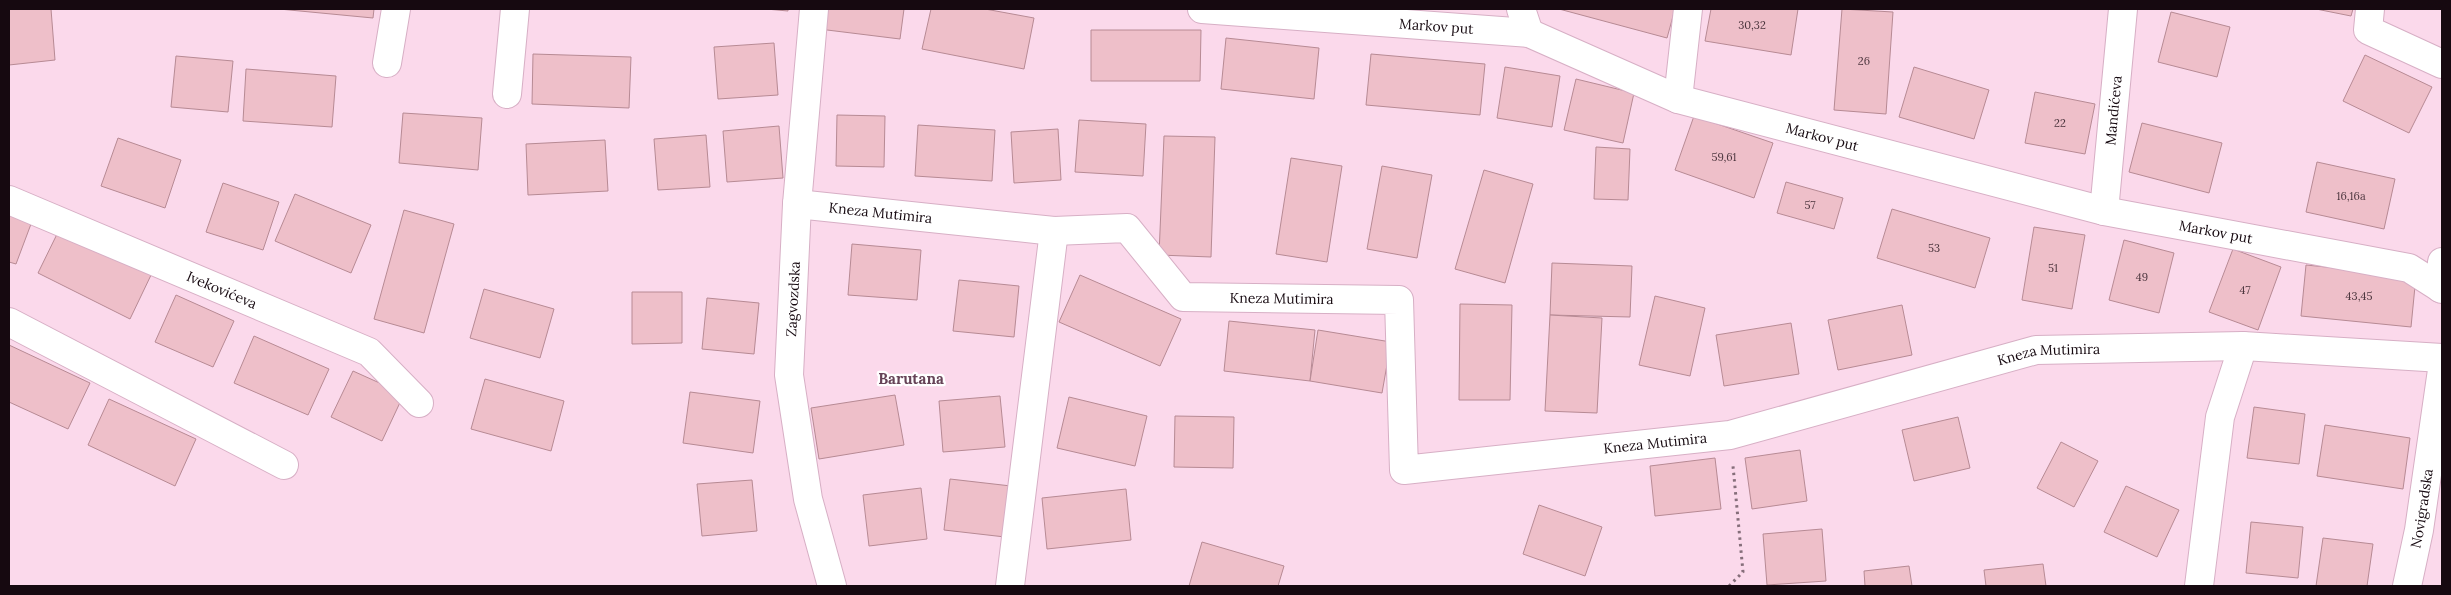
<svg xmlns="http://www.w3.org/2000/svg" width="2451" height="595" viewBox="0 0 2451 595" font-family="Lora,serif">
<rect width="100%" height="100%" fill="#fbd9eb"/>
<!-- building -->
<g fill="#eebfc9" stroke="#b78a94">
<path d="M9,9H51L55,60L9,65Z"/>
<path d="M279,9H374L373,18Z"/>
<path d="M766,9H788V11Z"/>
<path d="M822,9H904L900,39L819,29Z"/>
<path d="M931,9H985L1034,18L1024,69L922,49Z"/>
<path d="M1559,9H1675L1667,38Z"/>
<path d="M1711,9H1798L1791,55L1705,41Z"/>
<path d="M1842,9L1893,12L1886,114L1834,110Z"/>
<path d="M2316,9H2353L2351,16Z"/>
<path d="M2171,12L2230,27L2217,77L2158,62Z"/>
<path d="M1091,30H1201L1200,81H1091Z"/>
<path d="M1226,38L1319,48L1314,99L1221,89Z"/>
<path d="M774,43L778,95L718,99L714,47Z"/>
<path d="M533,54L631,57L629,108L532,104Z"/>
<path d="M1371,54L1485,64L1480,115L1366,105Z"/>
<path d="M2365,55L2432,87L2409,133L2343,101Z"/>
<path d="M176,56L233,61L228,112L171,107Z"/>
<path d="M1505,67L1560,76L1552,127L1497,118Z"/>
<path d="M1914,67L1989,90L1974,139L1899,117Z"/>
<path d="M246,69L336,76L332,127L243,121Z"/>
<path d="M1576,79L1634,93L1623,143L1564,130Z"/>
<path d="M2035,92L2095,104L2085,154L2025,143Z"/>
<path d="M403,113L482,118L478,170L399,163Z"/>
<path d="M837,115L885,116L884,167L836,166Z"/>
<path d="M1694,116L1773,143L1754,198L1675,170Z"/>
<path d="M1079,120L1146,124L1143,176L1075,172Z"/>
<path d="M2142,123L2222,143L2209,193L2129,172Z"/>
<path d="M918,125L995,130L992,181L915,176Z"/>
<path d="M779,126L783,178L727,182L723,131Z"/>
<path d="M1058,129L1061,180L1014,183L1011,132Z"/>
<path d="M706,135L710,187L658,190L654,139Z"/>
<path d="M1164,136L1215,137L1211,257L1159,255Z"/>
<path d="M118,138L181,160L165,208L101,186Z"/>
<path d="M605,140L608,191L528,195L526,144Z"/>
<path d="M1596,147L1630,149L1628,200L1594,199Z"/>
<path d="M1291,158L1342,166L1327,262L1276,254Z"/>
<path d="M2317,162L2395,179L2384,229L2306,212Z"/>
<path d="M1382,166L1432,175L1417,258L1367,249Z"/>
<path d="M1484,170L1533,184L1505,283L1455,269Z"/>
<path d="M1786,182L1843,198L1834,229L1777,213Z"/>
<path d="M223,183L279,202L263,250L206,232Z"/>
<path d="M295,194L371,225L351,273L275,241Z"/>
<path d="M9,207L34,216L16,264L9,262Z"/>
<path d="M1892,209L1990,238L1975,288L1877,258Z"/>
<path d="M404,210L454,224L424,333L374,319Z"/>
<path d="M2034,227L2085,235L2072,309L2022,300Z"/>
<path d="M60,228L152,273L130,319L38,273Z"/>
<path d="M2124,240L2174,253L2159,313L2109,300Z"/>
<path d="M852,244L921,250L917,300L848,295Z"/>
<path d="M2233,249L2281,267L2258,330L2209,312Z"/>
<path d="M1552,263L1632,266L1630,317L1550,315Z"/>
<path d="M2306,265L2416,276L2411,327L2301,316Z"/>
<path d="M1080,275L1181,319L1160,366L1059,322Z"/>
<path d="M959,280L1019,286L1014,337L953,331Z"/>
<path d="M484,289L554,309L540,358L470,338Z"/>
<path d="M632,292H682V343L632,344Z"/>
<path d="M176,295L234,321L213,367L155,342Z"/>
<path d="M1655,296L1705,308L1690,376L1639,365Z"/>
<path d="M707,298L759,303L754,354L702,349Z"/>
<path d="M1460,304L1512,305L1510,400H1459Z"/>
<path d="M1902,305L1912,355L1838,370L1828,320Z"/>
<path d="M1550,315L1602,318L1597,413L1545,411Z"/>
<path d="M1229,321L1315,330L1310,381L1224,371Z"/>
<path d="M1791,323L1799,374L1724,386L1716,335Z"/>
<path d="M1318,330L1391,342L1382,393L1310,381Z"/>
<path d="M254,336L329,369L308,415L234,383Z"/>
<path d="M9,345L90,383L68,429L9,402Z"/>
<path d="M353,371L404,394L382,441L331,417Z"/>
<path d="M485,379L564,401L551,451L471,429Z"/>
<path d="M690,392L760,401L753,453L683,443Z"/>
<path d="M895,395L904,445L819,459L811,408Z"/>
<path d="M1000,396L1005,447L943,452L939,401Z"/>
<path d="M1069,397L1147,416L1135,466L1057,448Z"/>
<path d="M109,399L196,439L175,486L88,445Z"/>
<path d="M2254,407L2305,414L2299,464L2247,458Z"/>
<path d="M1175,416L1234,417L1233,468L1174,467Z"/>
<path d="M1958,417L1970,468L1914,481L1902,430Z"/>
<path d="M2325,425L2410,438L2403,489L2317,476Z"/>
<path d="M2061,442L2098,461L2074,507L2037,488Z"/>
<path d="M1800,450L1807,501L1752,509L1745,458Z"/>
<path d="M1715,458L1721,509L1655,516L1650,466Z"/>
<path d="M950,479L1011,486L1005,537L944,530Z"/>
<path d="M752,480L757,531L702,536L697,484Z"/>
<path d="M2126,486L2179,510L2157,557L2104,532Z"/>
<path d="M921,488L927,539L869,546L863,495Z"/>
<path d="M1126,489L1131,540L1047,549L1042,498Z"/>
<path d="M1539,505L1602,527L1585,576L1523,554Z"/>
<path d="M2251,522L2303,527L2298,578L2246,573Z"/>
<path d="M1822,529L1826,581L1767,585L1763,534Z"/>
<path d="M2323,538L2373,544L2367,586H2316Z"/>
<path d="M1202,542L1284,566L1278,586H1189Z"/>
<path d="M2043,564L2046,586H1986L1984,570Z"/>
<path d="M1909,566L1912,586H1865L1864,571Z"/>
</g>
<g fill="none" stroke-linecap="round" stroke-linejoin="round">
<defs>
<g id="minor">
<path d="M814,9L797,204L789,375L808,499L832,586"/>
<path id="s1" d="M1202,9L1529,33L1678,99L2104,211L2409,268L2442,289"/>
<path d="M1521,9L1529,33"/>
<path d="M2370,9L2368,30L2442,64"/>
<path d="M387,63L396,9"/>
<path d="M507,94L515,9"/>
<path d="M1678,99L1688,9"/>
<path id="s2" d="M9,200L369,352L419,403"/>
<path id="s3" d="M797,204L1054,231L1127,228L1183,297L1399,300L1404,470L1730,435L2036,350L2243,346L2442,358"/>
<path id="s4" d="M2104,211L2123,9"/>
<path d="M2440,288L2442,262"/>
<path d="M9,322L284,465"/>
<path d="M1010,586L1054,231"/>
<path d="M2199,586L2220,417L2243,346"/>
<path id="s5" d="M2407,586L2419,530L2442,370"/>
</g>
</defs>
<!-- minor casing -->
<use href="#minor" stroke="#d7afc5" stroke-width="30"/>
<!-- path -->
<path stroke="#856e7a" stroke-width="3" stroke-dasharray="2.5 4" stroke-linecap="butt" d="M1729,586L1743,572L1733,466"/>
<!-- minor -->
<use href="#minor" stroke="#fff" stroke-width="28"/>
</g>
<g text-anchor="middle" stroke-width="4.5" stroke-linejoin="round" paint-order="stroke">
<!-- number labels -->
<g font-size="11" fill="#4c363e">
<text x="1752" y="29">30,32</text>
<text x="1864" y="65">26</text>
<text x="2060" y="127">22</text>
<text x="1724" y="161">59,61</text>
<text x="2351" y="200">16,16a</text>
<text x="1810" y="209">57</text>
<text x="1934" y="252">53</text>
<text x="2053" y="272">51</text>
<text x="2142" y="281">49</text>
<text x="2245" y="294">47</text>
<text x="2359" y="300">43,45</text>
</g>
<!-- street labels -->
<g font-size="14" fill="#160910" stroke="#fff">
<text dy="5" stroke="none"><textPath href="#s1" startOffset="235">Markov put</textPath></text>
<text dy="5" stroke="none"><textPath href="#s4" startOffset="101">Mandićeva</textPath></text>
<text dy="5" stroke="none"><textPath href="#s1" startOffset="640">Markov put</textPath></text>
<text dy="5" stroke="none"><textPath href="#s3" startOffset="84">Kneza Mutimira</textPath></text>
<text dy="5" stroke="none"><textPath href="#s1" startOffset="1045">Markov put</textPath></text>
<text dy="5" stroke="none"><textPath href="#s2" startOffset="231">Ivekovićeva</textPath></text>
<text transform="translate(793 299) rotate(-87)" y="5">Zagvozdska</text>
<text dy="5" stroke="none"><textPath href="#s3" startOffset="519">Kneza Mutimira</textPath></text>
<text dy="5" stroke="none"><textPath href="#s3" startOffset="1464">Kneza Mutimira</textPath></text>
<text dy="5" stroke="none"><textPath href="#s3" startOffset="1059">Kneza Mutimira</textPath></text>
<text dy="5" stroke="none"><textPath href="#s5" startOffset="79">Novigradska</textPath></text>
</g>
<!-- neighbourhood labels -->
<g font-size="15" font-weight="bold" fill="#664357" stroke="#fff">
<text x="911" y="384">Barutana</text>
</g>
</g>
<!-- border -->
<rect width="2451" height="595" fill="none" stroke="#160910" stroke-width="20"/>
</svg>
